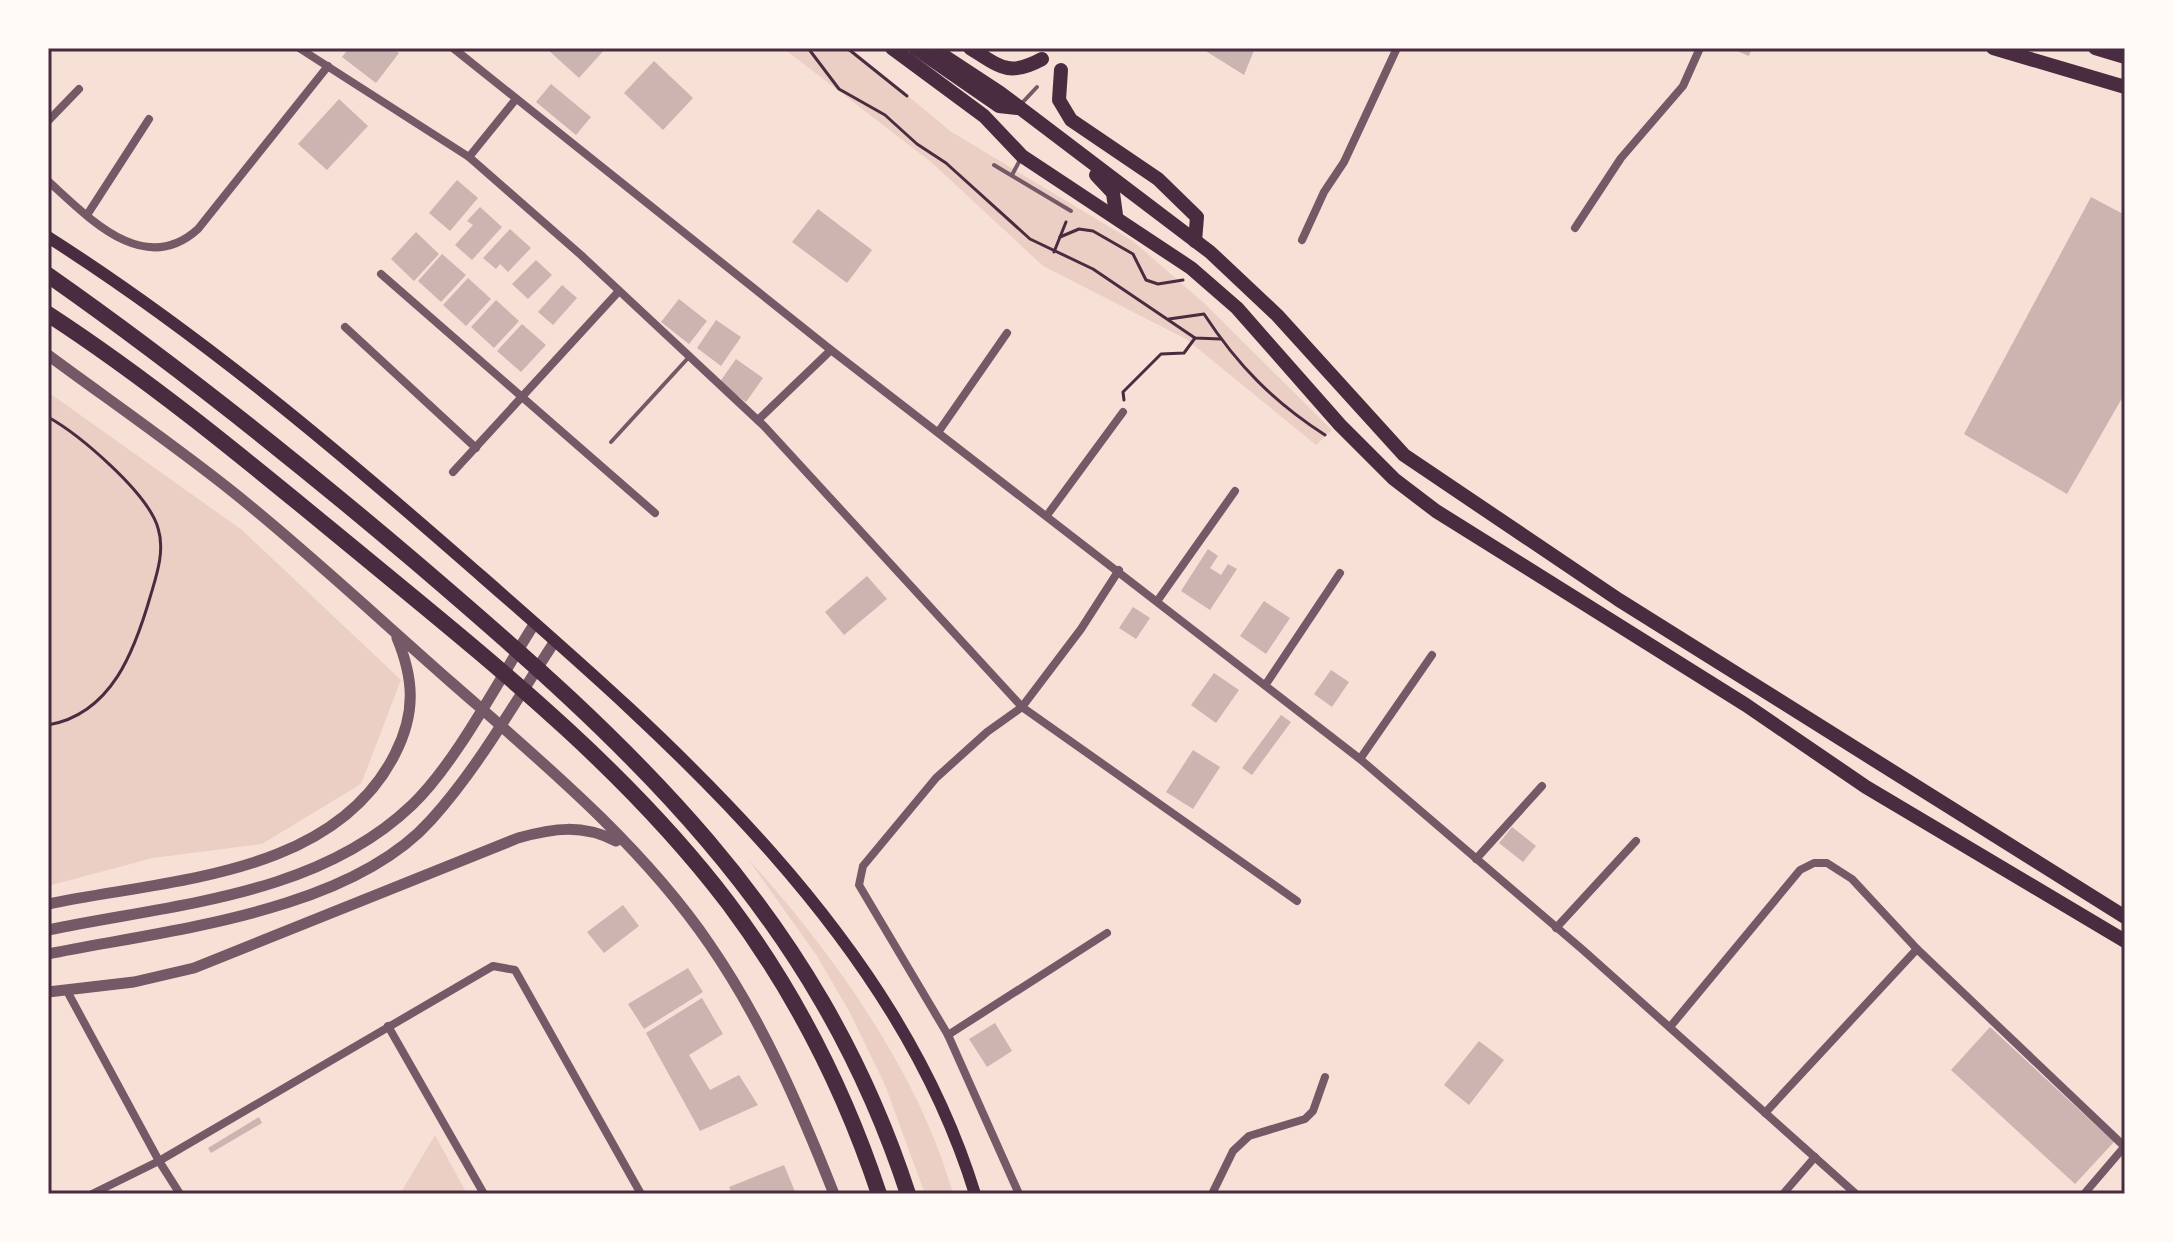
<svg xmlns="http://www.w3.org/2000/svg" width="2173" height="1242" viewBox="0 0 2173 1242" font-family="'Archivo Narrow',sans-serif">
<rect width="100%" height="100%" fill="#f7e1d7"/>
<!-- green -->
<g fill="#ebcfc5">
<path d="M783,48H851L950,131L1133,241L1205,304L1332,430L1316,445L1186,339L1043,266L931,162Z"/>
<path d="M48,392L242,530L401,680L361,784L262,844L153,858L48,886Z"/>
<path d="M748,859C831,950 920,1074 953,1194H925L885,1085L850,1013L817,956Z"/>
<path d="M435,1135L467,1194H400Z"/>
</g>
<!-- building -->
<g fill="#ccb4b1">
<path d="M349,48H392L399,53L376,83L342,57Z"/>
<path d="M546,48H606L579,78Z"/>
<path d="M1201,48H1255L1244,75Z"/>
<path d="M1730,48H1752L1749,56Z"/>
<path d="M654,61L693,98L663,130L624,93Z"/>
<path d="M551,84L591,117L576,135L536,102Z"/>
<path d="M339,99L368,126L327,170L298,144Z"/>
<path d="M457,180L478,198L450,231L429,213Z"/>
<path d="M2091,197L2125,215V393L2067,494L1964,434Z"/>
<path d="M480,207L502,227L472,260L455,245L473,225L467,221Z"/>
<path d="M818,209L872,250L847,283L792,242Z"/>
<path d="M510,229L531,248L508,272L500,264L496,269L483,258Z"/>
<path d="M416,232L439,254L414,281L391,259Z"/>
<path d="M442,254L466,275L441,302L418,281Z"/>
<path d="M536,260L552,275L528,299L512,284Z"/>
<path d="M468,278L491,299L466,326L443,305Z"/>
<path d="M562,285L577,298L553,325L538,312Z"/>
<path d="M679,299L707,321L689,344L661,322Z"/>
<path d="M496,300L519,321L494,348L471,327Z"/>
<path d="M716,320L741,337L721,366L697,348Z"/>
<path d="M522,324L546,345L521,372L497,351Z"/>
<path d="M736,359L763,378L746,402L719,383Z"/>
<path d="M1208,549L1218,556L1210,568L1221,575L1228,564L1237,569L1210,610L1181,591Z"/>
<path d="M867,576L887,599L844,635L825,612Z"/>
<path d="M1264,601L1290,618L1266,654L1240,636Z"/>
<path d="M1133,607L1150,618L1136,639L1119,628Z"/>
<path d="M1331,670L1349,682L1332,707L1314,694Z"/>
<path d="M1214,673L1239,690L1216,723L1191,705Z"/>
<path d="M1281,715L1291,722L1252,775L1242,768Z"/>
<path d="M1193,750L1220,767L1193,809L1166,792Z"/>
<path d="M1512,827L1536,846L1523,862L1499,843Z"/>
<path d="M623,905L639,926L604,953L587,932Z"/>
<path d="M688,968L703,992L644,1029L628,1004Z"/>
<path d="M702,998L723,1034L689,1055L710,1090L739,1075L758,1105L700,1131L646,1033Z"/>
<path d="M995,1023L1012,1051L987,1067L969,1039Z"/>
<path d="M1990,1027L2114,1142L2075,1184L1951,1070Z"/>
<path d="M1479,1041L1504,1060L1469,1105L1444,1085Z"/>
<path d="M259,1117L262,1123L211,1153L208,1148Z"/>
<path d="M784,1165L796,1194H732L729,1187Z"/>
</g>
<g fill="none" stroke-linecap="round" stroke-linejoin="round">
<!-- path -->
<g stroke="#4a2c40" stroke-width="3">
<path d="M808,48L839,89L885,115L917,144L946,163L1030,239L1093,269L1195,338L1221,339"/>
<path d="M847,48L907,96"/>
<path d="M1060,237L1079,229L1093,231L1133,254L1146,280L1158,284L1183,280"/>
<path d="M1054,252L1066,222"/>
<path d="M1169,319L1204,314C1238,366 1274,402 1325,435"/>
<path d="M1124,400L1123,392L1161,354L1184,353L1195,338"/>
<path d="M48,417C80,435 148,493 158,528C165,550 157,574 151,594C135,650 112,714 48,725"/>
</g>
<!-- service -->
<g stroke="#755966" stroke-width="4">
<path d="M1022,103L1037,87"/>
<path d="M994,165L1071,211"/>
<path d="M1012,175L1021,158"/>
<path d="M611,442L689,357"/>
</g>
<!-- minor -->
<g stroke="#755966" stroke-width="8">
<path d="M299,48L469,157L581,255L764,426L1022,707L1297,901"/>
<path d="M453,48L831,350L1360,759L1583,950L1856,1194"/>
<path d="M48,121L79,89"/>
<path d="M469,157L516,99"/>
<path d="M48,181C89,218 144,278 198,229L328,66"/>
<path d="M87,215L149,119"/>
<path d="M1575,228L1621,158L1683,86L1700,48"/>
<path d="M1302,240L1324,192L1344,162L1397,48"/>
<path d="M381,274L655,513"/>
<path d="M345,327L476,448"/>
<path d="M758,420L831,350"/>
<path d="M939,431L1007,333"/>
<path d="M453,472L619,291"/>
<path d="M1048,514L1123,412"/>
<path d="M1158,600L1235,491"/>
<path d="M1266,684L1340,573"/>
<path d="M1360,759L1432,655"/>
<path d="M1476,859L1542,786"/>
<path d="M1556,928L1636,841"/>
<path d="M67,991L159,1161L180,1194"/>
<path d="M388,1026L484,1194"/>
<path d="M1670,1027L1800,870L1814,863H1827L1852,879L1917,949L2125,1147"/>
<path d="M948,1035L1107,933"/>
<path d="M1765,1113L1917,949"/>
<path d="M92,1194L159,1161L493,966L515,970L641,1194"/>
<path d="M1019,1194L948,1035L859,885L863,866L936,778L987,732L1022,707L1081,629L1119,570"/>
<path d="M1212,1194L1233,1151L1249,1136L1305,1119L1313,1111L1325,1077"/>
<path d="M1783,1194L1815,1157"/>
<path d="M2084,1194L2125,1146"/>
</g>
<!-- tertiary -->
<g stroke="#755966" stroke-width="11">
<path d="M48,355C109,400 173,444 233,492C308,552 379,619 452,683C542,762 642,845 710,945C763,1022 800,1108 834,1194"/>
<path d="M48,904C168,879 333,877 395,754C416,713 414,679 397,638"/>
<path d="M48,930C172,904 316,897 412,805C457,762 500,677 535,623"/>
<path d="M48,954C166,930 348,913 431,820C479,767 516,700 555,641"/>
<path d="M48,992L134,982L194,968L518,838C554,828 582,824 616,841"/>
</g>
<!-- secondary -->
<path stroke="#4a2c40" stroke-width="12" d="M48,237C200,334 335,448 471,567C669,740 895,934 975,1194"/>
<!-- primary -->
<g stroke="#4a2c40" stroke-width="14">
<path d="M892,48L984,116L1022,156L1191,268L1237,308L1340,425L1394,479L1436,511L1746,705L1866,787L2125,941"/>
<path d="M915,48L999,106L1017,108"/>
<path d="M932,48L999,92L1210,252L1277,315L1404,455L1619,600L2125,917"/>
<path d="M970,48C1000,67 1009,77 1042,59"/>
<path d="M1993,48L2125,87"/>
<path d="M2095,48L2125,57"/>
<path d="M1061,70L1059,100L1071,120L1158,179L1197,217L1195,241"/>
<path d="M1096,175L1113,193L1116,215"/>
</g>
<!-- motorway -->
<g stroke="#4a2c40" stroke-width="16">
<path d="M48,275C175,364 295,460 413,560C631,746 816,912 908,1194"/>
<path d="M48,314C157,385 257,469 357,551C488,659 626,768 729,904C794,991 845,1091 879,1194"/>
</g>
</g>
<!-- border -->
<rect width="2173" height="1242" fill="none" stroke="#fffaf5" stroke-width="100"/>
<rect x="50" y="50" width="2073" height="1142" fill="none" stroke="#4a2c40" stroke-width="3"/>
</svg>
